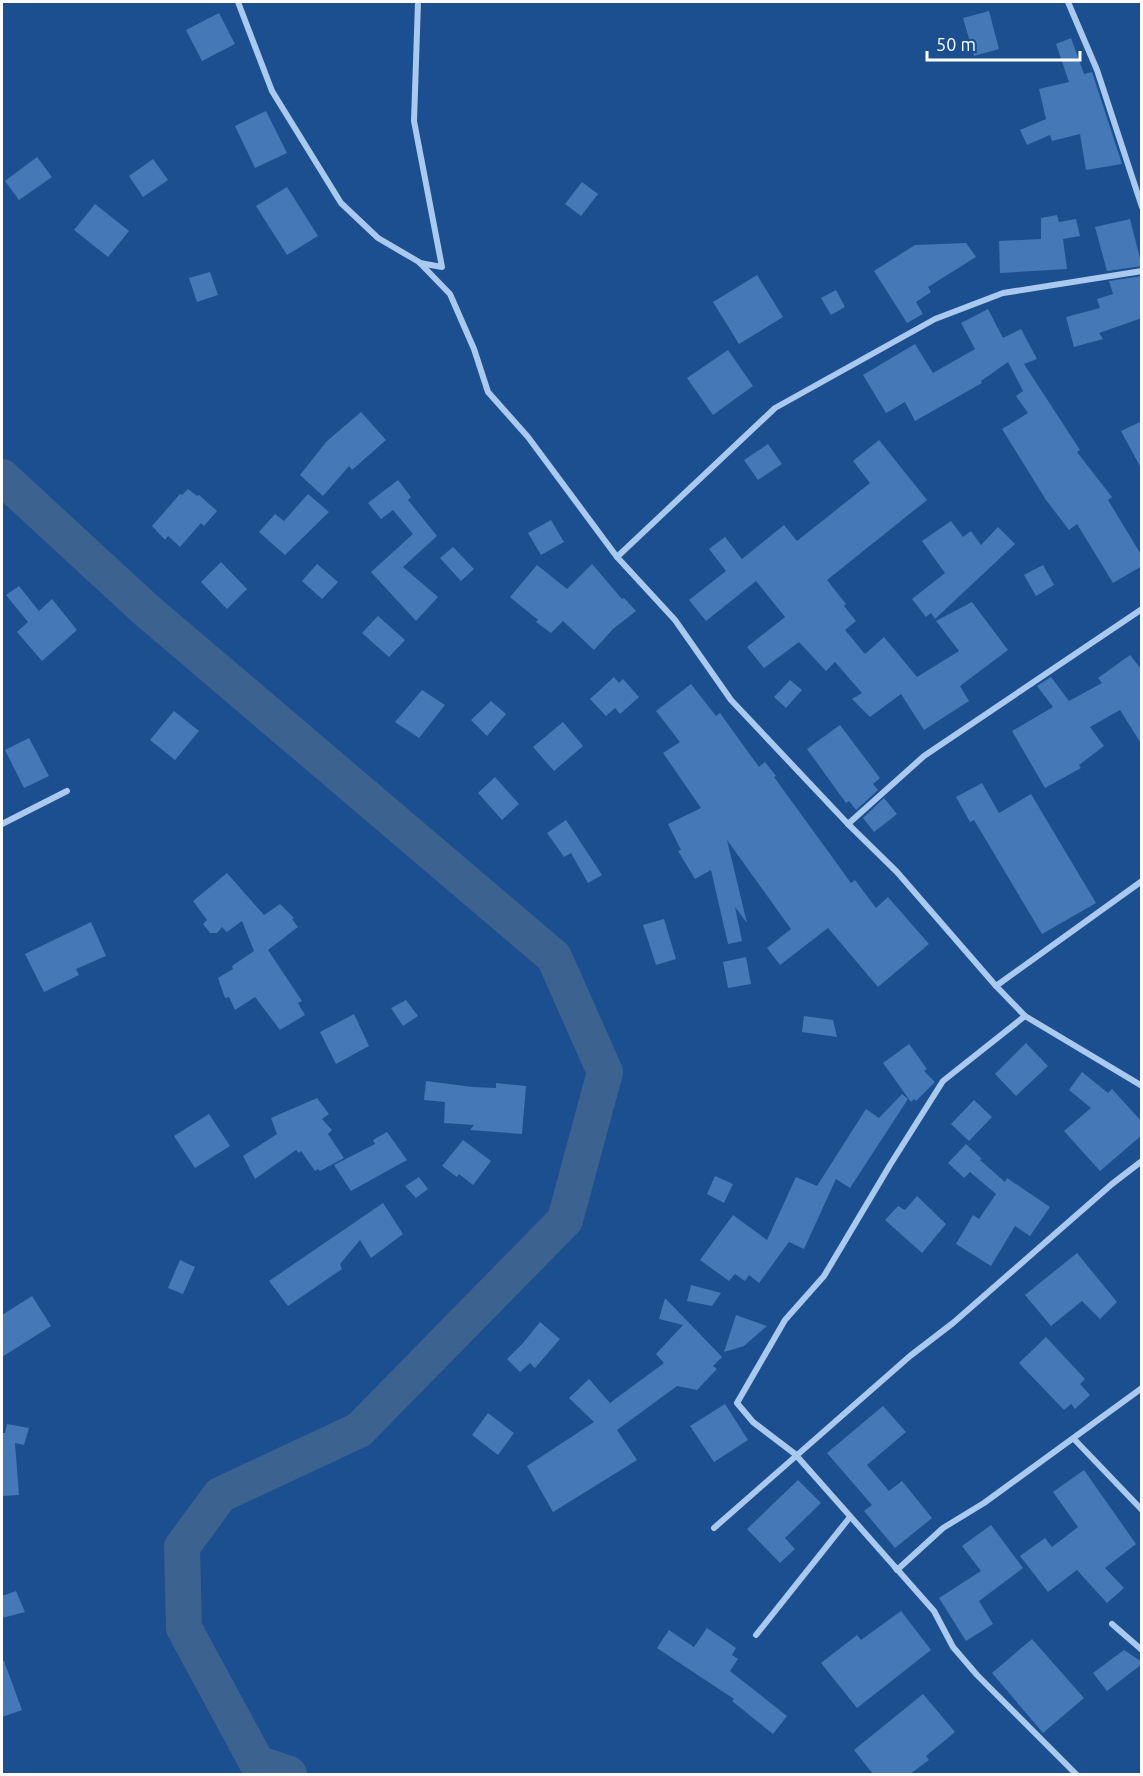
<svg xmlns="http://www.w3.org/2000/svg" width="1143" height="1776" viewBox="0 0 1143 1776" font-family="Ubuntu,sans-serif">
<rect width="100%" height="100%" fill="#1b4f8f"/>
<g fill="none" stroke-linecap="round" stroke-linejoin="round">
<!-- river -->
<path stroke="#3c6290" stroke-width="36" d="M2,477L145,609L554,957L605,1072L565,1220L359,1430L220,1495L182,1547L184,1628L257,1763L289,1774"/>
</g>
<!-- building -->
<g fill="#4478b7">
<path d="M989,11L999,49L974,56L963,18Z"/>
<path d="M219,13L235,44L202,61L186,30Z"/>
<path d="M1071,38L1084,74L1092,72L1122,164L1086,170L1080,134L1052,141L1050,135L1027,145L1020,130L1046,119L1039,89L1069,82L1056,44Z"/>
<path d="M266,111L287,153L255,168L235,126Z"/>
<path d="M37,157L52,177L19,200L5,181Z"/>
<path d="M153,159L168,180L143,197L129,176Z"/>
<path d="M582,182L598,194L581,216L565,204Z"/>
<path d="M287,187L318,236L287,255L256,206Z"/>
<path d="M95,204L129,231L108,257L74,230Z"/>
<path d="M1057,215L1059,222L1076,219L1080,236L1063,239L1067,269L1000,273L999,241L1041,239V218Z"/>
<path d="M1130,219L1142,266L1107,271L1095,227Z"/>
<path d="M966,243L976,257L928,287L931,292L916,302L923,314L907,323L874,271L915,245Z"/>
<path d="M210,272L218,295L197,302L189,278Z"/>
<path d="M757,275L783,317L739,344L713,302Z"/>
<path d="M1142,276V318L1099,333L1103,339L1074,347L1066,317L1100,308L1097,299L1113,294L1109,281Z"/>
<path d="M836,290L845,307L831,315L821,298Z"/>
<path d="M988,309L1003,338L1021,329L1037,359L1024,364L1080,450L1077,452L1112,497L1108,500L1142,556V566L1113,583L1077,524L1069,530L1046,500L1002,429L1028,413L1016,396L1023,391L1008,362L981,381L982,383L915,421L905,402L886,413L863,375L915,344L933,373L975,349L961,323Z"/>
<path d="M728,350L753,386L713,415L687,378Z"/>
<path d="M361,412L386,440L352,470L349,466L323,496L300,475L327,441Z"/>
<path d="M1142,421V470L1121,431Z"/>
<path d="M879,440L927,500L827,580L846,604L844,606L856,621L845,630L865,654L884,637L917,677L959,651L936,621L972,602L1008,650L960,686L969,701L924,730L901,694L870,717L852,699L862,693L835,662L826,671L799,642L764,668L747,647L785,617L756,581L706,621L689,600L726,571L709,549L725,537L742,559L784,525L797,541L870,483L853,461Z"/>
<path d="M768,444L782,464L758,480L744,460Z"/>
<path d="M398,480L411,497L408,500L437,536L403,567L438,597L416,621L371,572L413,534L393,510L381,519L368,503Z"/>
<path d="M188,489L197,496L199,495L217,511L204,526L201,523L180,547L168,536L165,540L152,526L180,494L182,495Z"/>
<path d="M308,494L329,512L285,555L259,532L275,514L284,521Z"/>
<path d="M551,520L564,542L541,555L528,533Z"/>
<path d="M951,521L963,537L971,531L981,545L998,527L1015,544L935,619L931,613L926,617L912,599L945,573L922,541Z"/>
<path d="M453,547L474,569L461,581L440,558Z"/>
<path d="M221,562L247,589L227,609L201,582Z"/>
<path d="M317,564L338,582L322,599L302,581Z"/>
<path d="M592,564L622,599L624,598L636,611L613,629L594,650L563,621L551,633L536,622L538,620L510,597L537,565L567,589Z"/>
<path d="M1043,565L1054,585L1036,596L1024,575Z"/>
<path d="M19,586L39,611L52,599L77,630L42,661L17,632L28,622L6,595Z"/>
<path d="M378,616L405,640L389,657L362,633Z"/>
<path d="M1130,655L1142,670V745L1120,710L1090,727L1104,746L1079,765L1081,768L1045,788L1012,731L1053,707L1037,686L1051,677L1069,701L1102,683L1098,678Z"/>
<path d="M614,677L619,683L623,679L639,697L620,714L615,708L606,716L590,699Z"/>
<path d="M790,680L802,690L786,708L774,697Z"/>
<path d="M691,684L716,716L720,713L759,767L765,762L776,776L774,777L851,883L855,880L876,908L888,897L929,944L878,987L828,928L780,965L767,948L791,929L727,840L747,923L735,907L742,941L728,944L711,870L695,879L678,851L681,850L668,824L701,808L663,753L680,742L656,711Z"/>
<path d="M422,690L445,705L419,738L395,722Z"/>
<path d="M491,701L506,714L487,736L471,720Z"/>
<path d="M174,711L199,731L175,760L150,740Z"/>
<path d="M563,722L583,746L554,771L533,747Z"/>
<path d="M840,725L880,778L873,784L878,790L856,810L849,801L846,803L807,749Z"/>
<path d="M29,738L49,776L24,788L5,750Z"/>
<path d="M495,777L519,804L502,820L478,793Z"/>
<path d="M982,783L999,813L1031,794L1096,903L1042,934L974,820L970,822L956,797Z"/>
<path d="M884,798L897,814L874,832L863,818Z"/>
<path d="M566,820L602,875L588,883L571,853L564,857L547,833Z"/>
<path d="M227,873L264,915L280,904L294,918L292,919L298,927L268,950L302,1001L298,1003L305,1015L280,1030L255,997L235,1010L229,997L225,998L218,978L233,969L232,966L254,951L242,921L227,932L222,927L217,933H210L203,924L207,920L193,901Z"/>
<path d="M664,919L676,959L656,965L643,925Z"/>
<path d="M91,922L106,956L76,969L79,975L44,992L25,954Z"/>
<path d="M746,957L751,984L728,988L723,962Z"/>
<path d="M406,1000L418,1016L403,1026L391,1008Z"/>
<path d="M354,1014L369,1046L336,1064L320,1032Z"/>
<path d="M804,1016L833,1020L837,1037L802,1032Z"/>
<path d="M1026,1043L1048,1066L1016,1096L995,1074Z"/>
<path d="M909,1044L927,1069L924,1071L935,1082L916,1101L914,1099L911,1102L883,1063Z"/>
<path d="M1082,1072L1108,1093L1112,1089L1142,1122V1135L1100,1171L1064,1131L1091,1108L1069,1090Z"/>
<path d="M426,1081L473,1087L496,1088V1083L526,1086L522,1134L470,1130L474,1125L444,1123L445,1102L424,1100Z"/>
<path d="M902,1094L908,1099L850,1188L836,1179L804,1249L789,1242L759,1283L749,1275L745,1281L735,1274L729,1281L700,1260L733,1215L767,1240L796,1177L817,1186L866,1109L879,1118Z"/>
<path d="M317,1098L329,1114L322,1119L332,1130L328,1134L344,1158L320,1171L318,1169L315,1171L301,1151L299,1153L296,1150L255,1179L243,1156L277,1134L271,1118Z"/>
<path d="M974,1100L992,1117L969,1141L951,1124Z"/>
<path d="M209,1114L230,1146L195,1168L174,1136Z"/>
<path d="M387,1132L407,1160L351,1191L334,1165L375,1144L373,1140Z"/>
<path d="M463,1140L491,1161L473,1185L459,1174L457,1177L442,1166Z"/>
<path d="M966,1144L982,1159L980,1160L1005,1182L1007,1178L1050,1207L1030,1236L1015,1226L991,1266L956,1244L973,1215L979,1219L996,1194L970,1172L964,1178L948,1163Z"/>
<path d="M715,1176L733,1184L724,1203L707,1194Z"/>
<path d="M419,1177L428,1189L416,1198L405,1186Z"/>
<path d="M917,1196L946,1224L922,1253L885,1220L898,1206L905,1210Z"/>
<path d="M383,1203L403,1234L371,1258L360,1240L340,1264L342,1269L288,1306L269,1281Z"/>
<path d="M1077,1253L1117,1302L1100,1319L1082,1301L1051,1326L1025,1295Z"/>
<path d="M180,1260L195,1267L183,1294L168,1288Z"/>
<path d="M691,1285L721,1293L712,1306L687,1301Z"/>
<path d="M32,1296L51,1326L2,1357V1315Z"/>
<path d="M665,1298L722,1357L713,1366L717,1369L697,1390L677,1386L617,1430L637,1460L553,1512L527,1466L594,1422L569,1398L589,1379L610,1403L664,1363L656,1354L683,1325L659,1319Z"/>
<path d="M736,1315L767,1326L744,1346L724,1352Z"/>
<path d="M540,1322L560,1339L535,1368L530,1363L520,1372L507,1359L523,1343Z"/>
<path d="M1046,1337L1085,1379L1080,1384L1090,1395L1075,1409L1071,1404L1064,1410L1019,1363Z"/>
<path d="M725,1404L748,1440L714,1462L690,1426Z"/>
<path d="M883,1406L906,1432L867,1465L889,1491L902,1481L932,1518L895,1548L864,1511L872,1505L827,1453Z"/>
<path d="M488,1413L514,1433L498,1455L472,1435Z"/>
<path d="M7,1424L29,1428L24,1445L15,1443L19,1495L2,1496V1433H5Z"/>
<path d="M1084,1470L1136,1544L1105,1568L1124,1588L1107,1603L1077,1570L1048,1592L1020,1556L1045,1538L1052,1547L1078,1527L1053,1492Z"/>
<path d="M798,1480L821,1503L785,1538L795,1549L780,1563L747,1529Z"/>
<path d="M991,1525L1023,1568L979,1601L993,1624L966,1641L939,1598L981,1571L962,1546Z"/>
<path d="M16,1591L25,1612L2,1618V1596Z"/>
<path d="M901,1611L931,1650L857,1708L821,1663L857,1635L861,1640Z"/>
<path d="M707,1628L736,1648L732,1655L738,1659L730,1671L787,1716L773,1734L732,1701L734,1699L657,1648L669,1630L694,1647Z"/>
<path d="M1032,1639L1084,1698L1043,1733L992,1673Z"/>
<path d="M1124,1650L1142,1662V1664L1107,1691L1093,1673Z"/>
<path d="M2,1661H4L22,1710L2,1717Z"/>
<path d="M923,1694L955,1732L926,1756L929,1760L910,1774H873L854,1750Z"/>
</g>
<g fill="none" stroke-linecap="round" stroke-linejoin="round">
<!-- minor -->
<g stroke="#a9c9ee" stroke-width="6">
<path d="M238,2L272,91L341,203L378,238L419,262L450,294L474,349L488,392L528,437L617,557L675,620L731,700L848,824L897,872L996,986L1025,1016L1142,1086"/>
<path d="M418,2L414,121L442,267L420,263"/>
<path d="M1068,2L1097,70L1142,207"/>
<path d="M617,557L775,408L935,319L1003,293L1142,271"/>
<path d="M2,824L67,791"/>
<path d="M848,824L924,756L1142,609"/>
<path d="M996,986L1142,881"/>
<path d="M1025,1016L943,1081L890,1165L824,1276L785,1320L737,1403L753,1422L795,1454L934,1611L953,1647L977,1675L1076,1774"/>
<path d="M1074,1439L1142,1510"/>
<path d="M714,1528L910,1356L953,1323L1112,1184L1142,1161"/>
<path d="M895,1567L897,1570L943,1528L984,1503L1142,1388"/>
<path d="M1112,1624L1142,1650"/>
<path d="M756,1635L850,1517"/>
</g>
</g>
<!-- border -->
<rect width="1143" height="1776" fill="none" stroke="#ffffff" stroke-width="6"/>
<!-- scale -->
<path d="M927 51v9h153v-9" fill="none" stroke="#ffffff" stroke-width="3"/>
<text x="936" y="51" font-size="18" fill="#ffffff" stroke="#1b4f8f" stroke-width="4.5" paint-order="stroke">50 m</text>
</svg>
